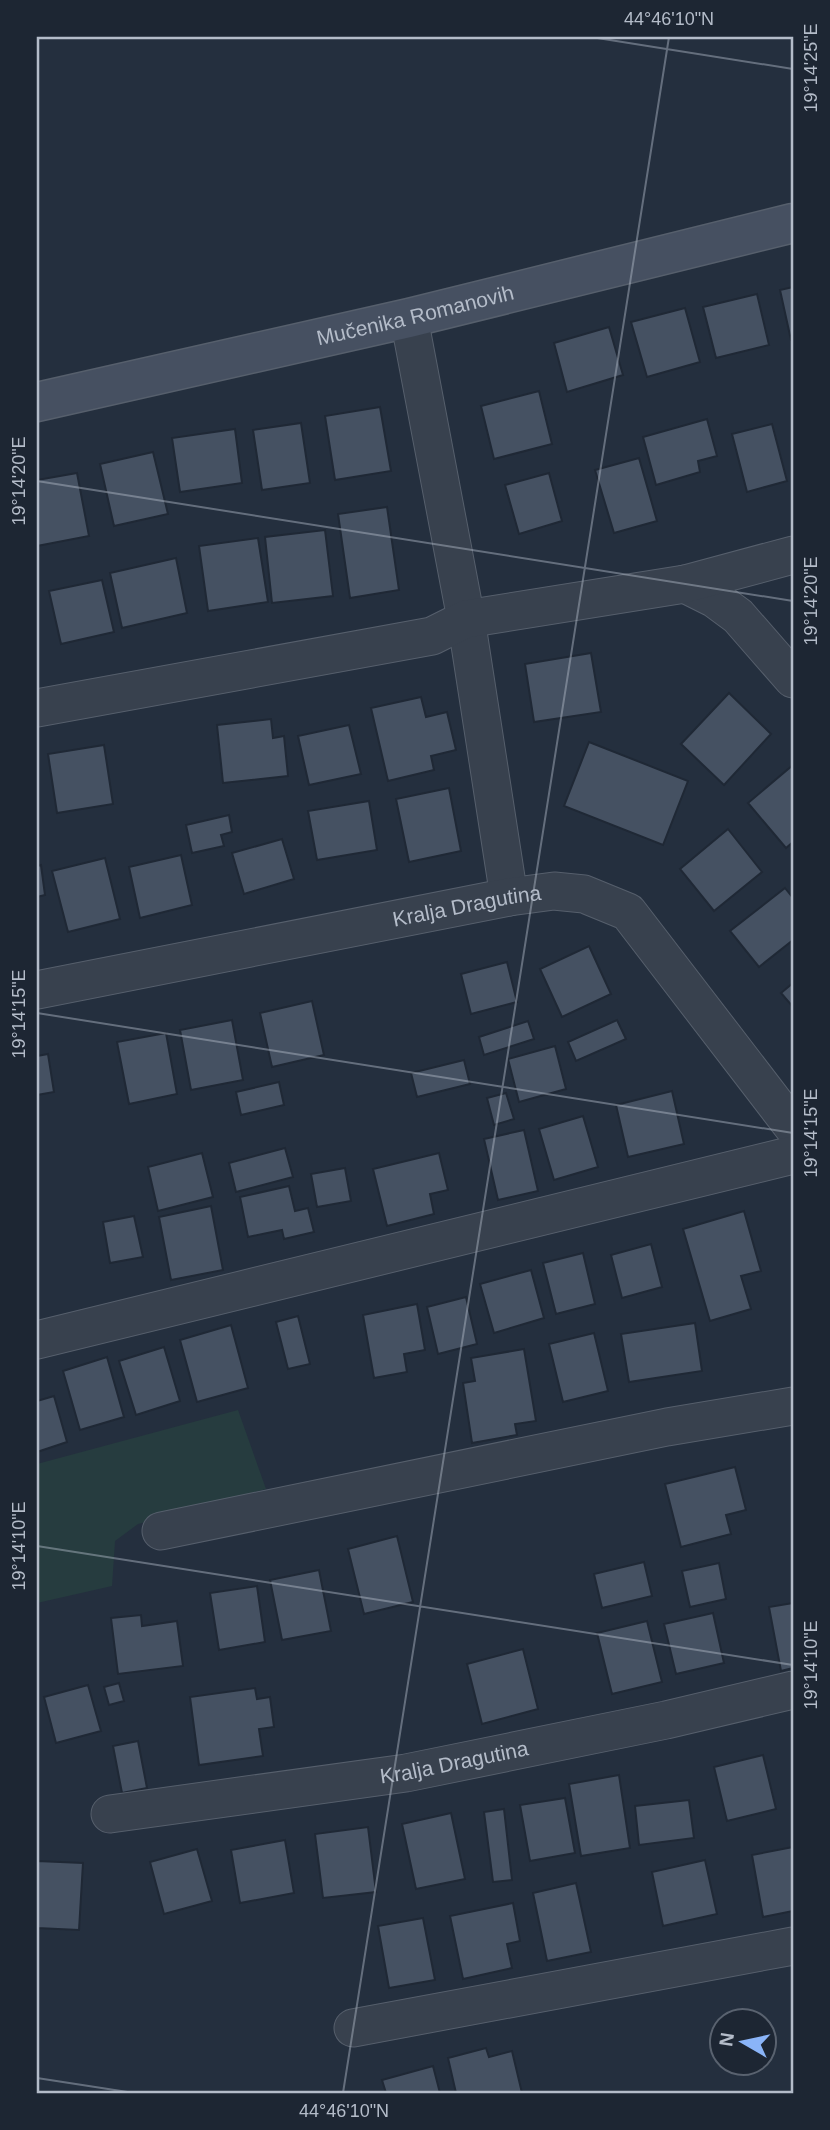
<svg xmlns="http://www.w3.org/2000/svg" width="830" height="2130" viewBox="0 0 830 2130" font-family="Arial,sans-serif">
<rect width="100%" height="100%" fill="#242f3e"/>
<!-- green -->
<path fill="#263c3f" d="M238,1410L266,1489L138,1524L115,1541L112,1586L37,1603V1464Z"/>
<!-- building -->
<g fill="#455162" stroke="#1f2835" stroke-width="2">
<path d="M793,287V340H791L780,290Z"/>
<path d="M757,294L769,345L716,358L703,307Z"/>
<path d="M685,308L700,362L647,377L631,322Z"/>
<path d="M609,327L623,375L567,392L554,343Z"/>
<path d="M539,391L552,444L494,459L481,406Z"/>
<path d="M380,407L391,471L335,480L325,416Z"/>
<path d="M707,419L717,456L698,461L700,472L656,485L643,437Z"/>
<path d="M301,423L310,483L262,490L253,430Z"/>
<path d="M772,424L787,481L747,492L732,434Z"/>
<path d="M235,429L242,483L180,492L172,438Z"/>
<path d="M153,452L168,514L114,526L100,464Z"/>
<path d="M639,458L657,521L614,533L595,470Z"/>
<path d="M77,473L89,536L37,546V480Z"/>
<path d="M549,473L562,521L519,534L505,485Z"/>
<path d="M387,507L399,590L350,598L338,514Z"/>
<path d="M325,530L333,596L272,603L265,537Z"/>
<path d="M258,538L268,602L208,611L199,546Z"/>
<path d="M176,558L187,613L122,628L110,573Z"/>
<path d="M102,580L114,632L61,644L49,591Z"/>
<path d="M591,653L601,712L534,722L525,664Z"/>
<path d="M729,693L771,734L724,785L681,744Z"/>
<path d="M421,697L426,717L447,712L456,750L431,756L434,770L388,781L371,708Z"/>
<path d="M271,719L273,738L284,736L288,776L223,783L217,725Z"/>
<path d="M349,725L361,774L309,785L298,736Z"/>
<path d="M589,742L688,781L663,845L564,806Z"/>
<path d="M104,745L113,804L57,813L48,754Z"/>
<path d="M793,765V842L786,848L748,803Z"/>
<path d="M449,788L461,851L409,862L396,799Z"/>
<path d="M369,801L377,850L317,860L308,811Z"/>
<path d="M229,815L232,832L221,835L224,846L192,853L186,825Z"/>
<path d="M728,829L762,872L714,911L680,869Z"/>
<path d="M282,839L294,879L244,894L232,853Z"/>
<path d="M181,855L192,905L140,918L129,867Z"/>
<path d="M105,858L120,919L68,932L52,871Z"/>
<path d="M41,865L45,895L37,897V866Z"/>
<path d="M785,888L793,898V940L759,967L730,931Z"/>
<path d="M589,946L611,994L562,1017L540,969Z"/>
<path d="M507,962L517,1002L471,1014L461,974Z"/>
<path d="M793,983V1007L781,993Z"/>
<path d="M312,1001L324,1055L272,1067L260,1013Z"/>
<path d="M232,1020L243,1080L191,1090L180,1030Z"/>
<path d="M617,1020L626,1039L576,1061L568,1042Z"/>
<path d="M528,1021L534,1039L484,1055L479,1037Z"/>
<path d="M166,1033L177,1094L129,1104L117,1042Z"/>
<path d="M555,1046L566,1089L519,1102L508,1059Z"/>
<path d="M48,1054L54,1092L37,1095V1056Z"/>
<path d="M464,1060L470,1084L417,1097L411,1073Z"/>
<path d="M279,1082L284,1105L241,1115L236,1092Z"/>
<path d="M672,1091L684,1144L628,1157L616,1105Z"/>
<path d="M506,1093L514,1119L494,1125L487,1098Z"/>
<path d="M583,1116L598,1167L554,1180L539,1129Z"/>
<path d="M524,1130L538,1191L498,1200L484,1139Z"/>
<path d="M285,1148L293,1177L236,1192L229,1163Z"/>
<path d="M202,1153L213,1197L158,1211L148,1167Z"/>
<path d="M439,1153L448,1190L430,1194L434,1214L387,1226L373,1169Z"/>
<path d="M345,1168L351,1201L317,1207L311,1174Z"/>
<path d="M289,1186L295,1211L308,1208L314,1232L284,1239L282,1230L248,1237L240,1197Z"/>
<path d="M211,1206L223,1270L171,1280L159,1217Z"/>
<path d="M744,1211L761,1271L741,1276L751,1309L710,1321L683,1229Z"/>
<path d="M134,1216L143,1257L110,1263L103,1222Z"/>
<path d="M651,1244L662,1287L622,1298L611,1255Z"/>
<path d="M583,1253L595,1304L556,1314L543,1263Z"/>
<path d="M531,1270L544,1318L494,1333L480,1284Z"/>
<path d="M466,1297L477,1344L438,1354L427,1307Z"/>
<path d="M417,1304L425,1350L404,1354L407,1372L374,1378L363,1315Z"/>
<path d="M298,1316L310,1364L288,1369L276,1322Z"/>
<path d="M695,1323L702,1371L629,1382L621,1334Z"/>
<path d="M231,1325L248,1388L197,1402L180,1340Z"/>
<path d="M594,1333L608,1391L563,1402L549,1344Z"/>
<path d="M164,1347L180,1401L136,1415L119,1361Z"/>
<path d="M524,1349L536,1421L515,1424L517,1435L472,1443L463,1383L475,1381L471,1358Z"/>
<path d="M107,1357L124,1417L80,1430L63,1371Z"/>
<path d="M54,1396L67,1442L37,1452V1401Z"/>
<path d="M735,1467L746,1510L726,1515L731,1534L681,1547L665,1484Z"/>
<path d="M397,1536L413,1602L364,1614L348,1549Z"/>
<path d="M644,1562L652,1596L602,1608L594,1574Z"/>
<path d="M719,1563L726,1599L690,1607L682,1571Z"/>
<path d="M319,1570L331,1631L282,1640L270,1580Z"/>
<path d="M257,1586L265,1642L219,1650L210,1593Z"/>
<path d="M793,1603V1668L781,1671L769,1607Z"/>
<path d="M713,1613L724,1663L676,1674L664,1624Z"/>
<path d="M141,1615L142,1626L177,1621L183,1666L118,1674L111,1618Z"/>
<path d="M647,1621L662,1682L612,1694L597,1633Z"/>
<path d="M523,1649L538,1709L482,1724L467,1664Z"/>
<path d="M119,1683L124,1701L109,1705L104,1687Z"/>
<path d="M88,1685L101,1731L56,1743L44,1697Z"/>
<path d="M255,1688L257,1699L270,1697L274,1727L259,1729L263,1756L199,1765L190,1697Z"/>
<path d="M138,1741L147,1788L122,1793L113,1746Z"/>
<path d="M763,1755L776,1809L727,1821L714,1767Z"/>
<path d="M619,1775L630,1848L581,1856L569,1784Z"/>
<path d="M565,1798L575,1853L530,1861L520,1805Z"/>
<path d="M689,1800L694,1838L639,1845L635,1806Z"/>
<path d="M504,1809L512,1880L493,1882L484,1812Z"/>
<path d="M451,1813L465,1879L416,1889L402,1824Z"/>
<path d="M368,1827L376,1892L323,1898L315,1834Z"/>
<path d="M285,1840L294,1893L240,1903L231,1850Z"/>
<path d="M793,1847V1911L763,1917L752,1855Z"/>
<path d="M197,1849L212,1901L164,1914L150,1862Z"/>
<path d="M705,1860L717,1914L663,1926L652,1872Z"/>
<path d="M37,1861L83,1863L79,1930L37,1928Z"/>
<path d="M576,1883L591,1952L547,1961L533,1893Z"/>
<path d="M513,1903L520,1941L507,1944L512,1968L463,1979L450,1916Z"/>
<path d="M423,1918L435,1980L389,1988L378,1926Z"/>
<path d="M486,2048L489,2057L512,2051L522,2093H456L448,2058Z"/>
<path d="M433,2066L440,2093H386L382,2080Z"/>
</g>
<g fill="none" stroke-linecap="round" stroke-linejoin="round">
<defs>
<g id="street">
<path d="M409,318L466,619L509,897"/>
<path d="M685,584L715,599L738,616L793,679"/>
<path d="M37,708L432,636L466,619L685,584L793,555"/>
<path id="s1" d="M37,990L509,897L554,891L584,894L628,912L793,1127"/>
<path d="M37,1340L793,1155"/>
<path d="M161,1531L667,1427L793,1406"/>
<path id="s2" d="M110,1814L406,1773L666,1720L793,1690"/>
<path d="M353,2028L793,1946"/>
</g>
<g id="secondary">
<path id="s3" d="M37,402L409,318L793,223"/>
</g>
</defs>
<!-- street casing -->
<use href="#street" stroke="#565f6c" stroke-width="39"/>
<!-- secondary casing -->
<use href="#secondary" stroke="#565f6c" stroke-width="41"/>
<!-- street -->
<use href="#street" stroke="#38414e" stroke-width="37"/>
<!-- secondary -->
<use href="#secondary" stroke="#465061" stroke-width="38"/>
</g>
<!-- ticks -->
<path fill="none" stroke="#b4bcc9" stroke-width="2" stroke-opacity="0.45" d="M591,37L793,69M37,481L793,601M37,1013L793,1133M37,1546L793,1665M37,2078L134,2093M343,2093L669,37"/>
<g text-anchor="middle" stroke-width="5" stroke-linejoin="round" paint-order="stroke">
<!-- street labels -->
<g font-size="21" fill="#b4bcc9" stroke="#1d2633">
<text dy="7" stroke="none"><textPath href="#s3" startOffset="388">Mučenika Romanovih</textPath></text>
<text dy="7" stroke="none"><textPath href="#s1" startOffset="438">Kralja Dragutina</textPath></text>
<text dy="7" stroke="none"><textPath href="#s2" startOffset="348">Kralja Dragutina</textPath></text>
</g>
</g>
<!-- border -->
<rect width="830" height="2130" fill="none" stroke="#1d2633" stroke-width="77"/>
<!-- north arrow -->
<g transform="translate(743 2042) rotate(279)"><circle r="33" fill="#1d2633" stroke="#59626f" stroke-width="2"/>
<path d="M0-5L12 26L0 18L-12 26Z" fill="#8ab4f8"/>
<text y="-10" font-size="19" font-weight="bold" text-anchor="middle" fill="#b4bcc9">N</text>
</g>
<rect x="38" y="38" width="754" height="2054" fill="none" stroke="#b4bcc9" stroke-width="2.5"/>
<g font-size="18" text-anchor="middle" fill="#b4bcc9">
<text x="669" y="25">44°46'10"N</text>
<text transform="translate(811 68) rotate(-90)" y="6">19°14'25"E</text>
<text transform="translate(19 481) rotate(-90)" y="6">19°14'20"E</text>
<text transform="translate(811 601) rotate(-90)" y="6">19°14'20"E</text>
<text transform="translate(19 1014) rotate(-90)" y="6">19°14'15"E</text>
<text transform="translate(811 1133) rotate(-90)" y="6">19°14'15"E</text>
<text transform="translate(19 1546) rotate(-90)" y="6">19°14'10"E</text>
<text transform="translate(811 1665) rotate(-90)" y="6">19°14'10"E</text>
<text x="344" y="2117">44°46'10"N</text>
</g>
</svg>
